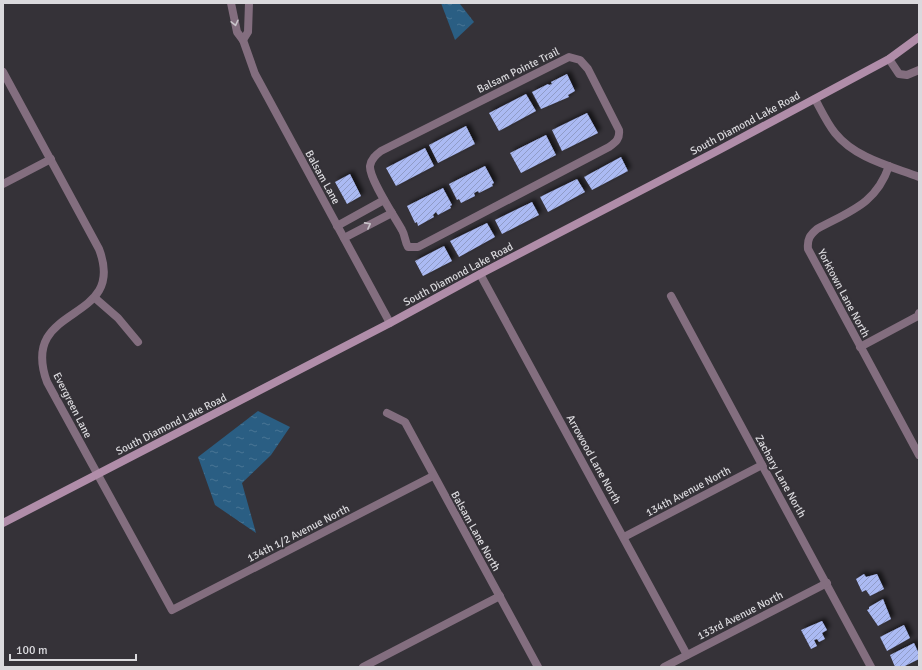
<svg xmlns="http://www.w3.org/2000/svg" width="922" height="670" viewBox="0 0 922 670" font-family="Signika,sans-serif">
<defs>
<pattern id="water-ripples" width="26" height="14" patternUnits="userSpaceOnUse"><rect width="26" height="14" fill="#2a5e83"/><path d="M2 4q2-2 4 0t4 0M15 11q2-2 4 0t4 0" fill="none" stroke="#487494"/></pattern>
<pattern id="building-hatch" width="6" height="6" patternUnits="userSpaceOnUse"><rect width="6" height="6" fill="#abbaf3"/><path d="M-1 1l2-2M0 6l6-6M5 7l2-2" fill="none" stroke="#909cc7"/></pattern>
<filter id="shadow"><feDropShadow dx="3.5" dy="-3.5" stdDeviation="2" flood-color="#0009"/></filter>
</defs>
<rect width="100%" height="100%" fill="#353238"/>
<!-- water -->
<g fill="url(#water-ripples)">
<path d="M441,3L460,4L474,22L455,40Z"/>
<path d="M258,411L290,427L271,455L242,483L256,533L215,505L198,457Z"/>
</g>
<!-- building -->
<g fill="url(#building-hatch)" filter="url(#shadow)">
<path d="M567,74L575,91L568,95L569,97L541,109L532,92L548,84L549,85L552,84L551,82Z"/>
<path d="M526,94L536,111L499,131L489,113Z"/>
<path d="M587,113L598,133L562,151L552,130Z"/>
<path d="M466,126L475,144L438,163L429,145Z"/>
<path d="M546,135L556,155L521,173L510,153Z"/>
<path d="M425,148L434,166L396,186L386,168Z"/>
<path d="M621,157L628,171L592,190L584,177Z"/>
<path d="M485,166L494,183L492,184L493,186L479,193L478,191L474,193L475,196L461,203L459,199L457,200L449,184Z"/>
<path d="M350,174L361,196L347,204L335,182Z"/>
<path d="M577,179L585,192L548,212L540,197Z"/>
<path d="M443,188L452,205L450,206L451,208L438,215L436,212L433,215L434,217L418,226L417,222L415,223L407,206Z"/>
<path d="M532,202L539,215L502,234L495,220Z"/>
<path d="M487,223L495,237L459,257L450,241Z"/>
<path d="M444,246L452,261L423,276L415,261Z"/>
<path d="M864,574L866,577L877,574L884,589L870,596L866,590L862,592L856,579Z"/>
<path d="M883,599L891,619L878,626L867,610L869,609V607Z"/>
<path d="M822,621L827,630L822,633L825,639L819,642L817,639L814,640L817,646L811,649L801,630Z"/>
<path d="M904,625L910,638L887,651L880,637Z"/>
<path d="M914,643L919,654V659L903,667H895L890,655Z"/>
</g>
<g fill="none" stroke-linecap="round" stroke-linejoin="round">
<!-- street -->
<g stroke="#836e7f" stroke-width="8">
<path d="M231,3L237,32L243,40L255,74L390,323"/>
<path d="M243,40L248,32L249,3"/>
<path d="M569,57L580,60L588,69L619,130C620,139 616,142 609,147L418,247H408C405,242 405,235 402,230C395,217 369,179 370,166C371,159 376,155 381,151Z"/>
<path d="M889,59L899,74L907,75L919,70"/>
<path d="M3,72L99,249C128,325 18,302 47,382L172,610L433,476"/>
<path d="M815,99C821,110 827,123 835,133C855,158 890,166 919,177"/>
<path d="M889,166C876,204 850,211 817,229C810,235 807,239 808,249L919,455"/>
<path d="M3,184L51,159"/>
<path d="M337,226L384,200"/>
<path d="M344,238L392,213"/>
<path d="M480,274L687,655"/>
<path d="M671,296L871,667"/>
<path d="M95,298L118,318L138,342"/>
<path d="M860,347L918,316L919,313"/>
<path d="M387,413L405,422L538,667"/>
<path d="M624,537L762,465"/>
<path d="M363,667L500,596"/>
<path d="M664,667L827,583"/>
</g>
<!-- secondary -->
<path stroke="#b08da9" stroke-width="8" d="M3,523L390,323L480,274L719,150L889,59L919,37"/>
</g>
<!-- one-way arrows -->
<defs><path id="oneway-chevron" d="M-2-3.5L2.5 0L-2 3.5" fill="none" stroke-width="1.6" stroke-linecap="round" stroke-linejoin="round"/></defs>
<g stroke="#c9c4ca">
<use href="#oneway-chevron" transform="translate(235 23) rotate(77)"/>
<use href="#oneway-chevron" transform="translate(368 225) rotate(-28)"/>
</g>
<g text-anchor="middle" stroke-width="4" stroke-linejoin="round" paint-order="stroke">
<!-- street labels -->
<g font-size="11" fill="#dad9dd" stroke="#353238">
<text transform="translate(518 70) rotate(-26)" y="4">Balsam Pointe Trail</text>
<text transform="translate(745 123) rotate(-28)" y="4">South Diamond Lake Road</text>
<text transform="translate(323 177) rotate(61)" y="4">Balsam Lane</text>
<text transform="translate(458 274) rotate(-28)" y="4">South Diamond Lake Road</text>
<text transform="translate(844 293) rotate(62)" y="4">Yorktown Lane North</text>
<text transform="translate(73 405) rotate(63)" y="4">Evergreen Lane</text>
<text transform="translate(171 424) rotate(-27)" y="4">South Diamond Lake Road</text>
<text transform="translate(594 459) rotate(61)" y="4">Arrowood Lane North</text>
<text transform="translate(781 476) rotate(61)" y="4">Zachary Lane North</text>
<text transform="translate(688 491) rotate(-28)" y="4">134th Avenue North</text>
<text transform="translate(476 531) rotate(61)" y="4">Balsam Lane North</text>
<text transform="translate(298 533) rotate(-27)" y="4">134th 1/2 Avenue North</text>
<text transform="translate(740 615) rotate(-27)" y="4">133rd Avenue North</text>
</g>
</g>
<!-- border -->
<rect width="922" height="670" fill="none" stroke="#dad9dd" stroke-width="8"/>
<!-- scale -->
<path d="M10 654v6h126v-6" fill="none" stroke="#dad9dd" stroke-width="2"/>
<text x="16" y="654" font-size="12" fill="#dad9dd" stroke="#353238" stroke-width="3" paint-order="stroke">100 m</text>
</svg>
